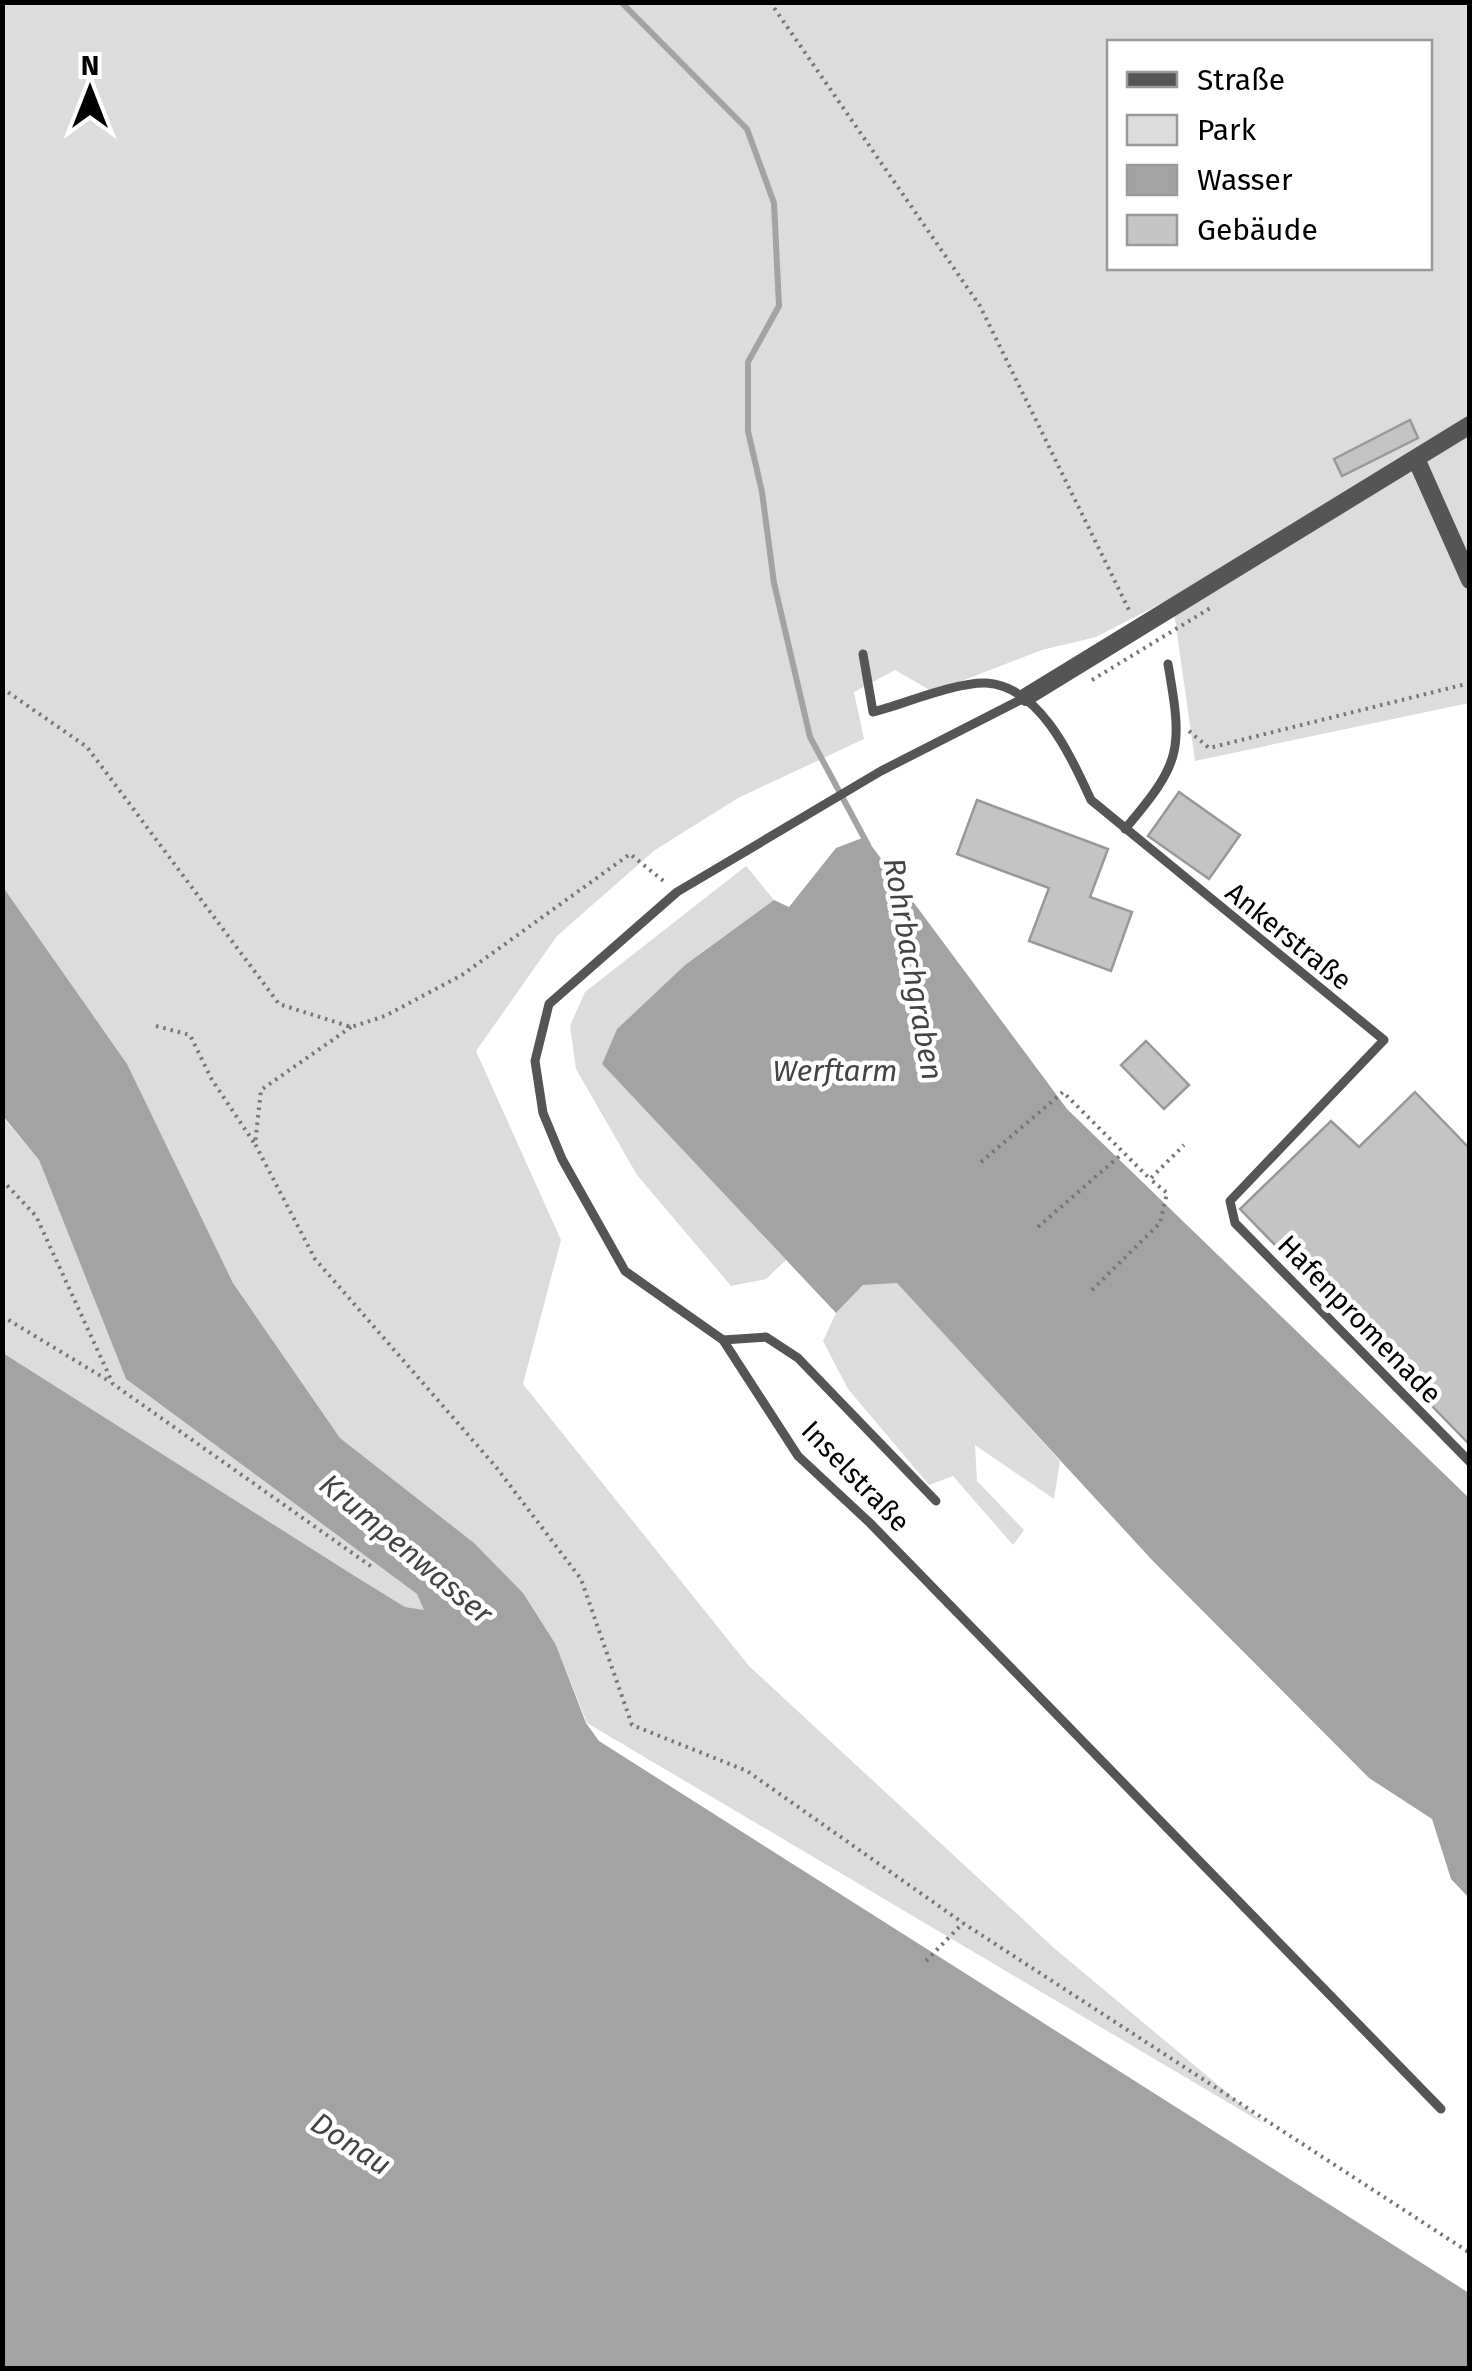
<svg xmlns="http://www.w3.org/2000/svg" width="1472" height="2371" viewBox="0 0 1472 2371" font-family="'Fira Sans',sans-serif">
<rect width="100%" height="100%" fill="#fff"/>
<!-- green -->
<g fill="#dcdcdc" fill-rule="evenodd">
<path d="M2,3H1469V703L1195,761L1172,598L1096,637L1042,650L933,692L895,670L854,692L864,739L738,798L655,850L557,936L476,1051L561,1240L523,1384L749,1666L1054,1948L1266,2125L587,1723L556,1645L471,1542L340,1438L233,1283L127,1065L3,887ZM1110,42H1430V268H1110Z"/>
<path d="M746,866L774,900L685,965L617,1029L602,1064L786,1260L766,1279L731,1286L637,1175L576,1069L570,1026L585,992Z"/>
<path d="M2,1116L39,1160L126,1379L417,1594L425,1611L405,1607L350,1573L3,1353Z"/>
<path d="M897,1282L1060,1461L1054,1499L975,1445L977,1481L1024,1530L1013,1545L953,1476L929,1485L848,1389L823,1341L836,1313L863,1285Z"/>
</g>
<!-- water -->
<g fill="#a3a3a3">
<path d="M865,837L1067,1109L1469,1498V1898L1451,1879L1432,1819L1369,1778L1152,1560L897,1283L863,1285L836,1313L602,1064L617,1029L685,965L774,900L789,907L836,848Z"/>
<path d="M3,887L127,1064L233,1283L340,1438L474,1543L523,1593L556,1645L586,1723L599,1741L1469,2293V2368H3V1353L350,1573L405,1607L424,1610L417,1594L126,1379L39,1160L3,1116Z"/>
</g>
<g fill="none" stroke-linecap="round" stroke-linejoin="round">
<!-- stream -->
<path stroke="#a3a3a3" stroke-width="6" d="M621,2L747,129L774,203L779,306L748,362V431L762,492L774,583L810,737L868,845"/>
</g>
<!-- building -->
<g fill="#c4c4c4" stroke="#999" stroke-width="2.5">
<path d="M1410,420L1418,438L1342,476L1334,459Z"/>
<path d="M1179,792L1240,835L1209,879L1148,836Z"/>
<path d="M977,800L1108,849L1090,897L1132,912L1111,971L1029,941L1049,888L957,854Z"/>
<path d="M1146,1041L1189,1085L1164,1109L1121,1065Z"/>
<path d="M1415,1092L1470,1149V1445L1240,1209L1331,1121L1359,1147Z"/>
</g>
<g fill="none" stroke-linecap="round" stroke-linejoin="round">
<!-- path -->
<g stroke="#777" stroke-width="4" stroke-dasharray="2.5 5" stroke-linecap="butt">
<path d="M770,2L980,306L1130,612"/>
<path d="M1092,680L1212,607"/>
<path d="M2,688L87,747L279,1004L351,1027L385,1016L462,975L630,854L666,883"/>
<path d="M1189,731L1209,748L1470,683"/>
<path d="M156,1026L190,1035L212,1080L255,1144"/>
<path d="M351,1027L261,1090L255,1144L315,1259L496,1467L581,1579L632,1725L747,1771L963,1923L1470,2253"/>
<path d="M981,1162L1063,1092L1150,1179L1184,1145"/>
<path d="M2,1180L36,1216L113,1384L372,1567"/>
<path d="M1038,1227L1123,1153"/>
<path d="M1092,1290L1160,1223L1167,1193L1150,1179"/>
<path d="M2,1316L109,1381"/>
<path d="M926,1961L963,1923"/>
</g>
<!-- lane -->
<g stroke="#555" stroke-width="9">
<path d="M863,654L873,712C904,704 956,682 986,683C1040,686 1071,757 1091,800L1384,1040L1230,1201L1235,1223L1470,1462"/>
<path d="M1026,697L881,771L677,892L549,1004L535,1061L543,1113L562,1159L625,1271L723,1340L798,1456L870,1523L1441,2109"/>
<path d="M1125,829C1182,762 1183,750 1168,664"/>
<path d="M723,1340L766,1337L798,1358L936,1501"/>
</g>
<!-- street -->
<g stroke="#555" stroke-width="18">
<path d="M1417,461L1470,580"/>
<path d="M1026,697L1470,425"/>
</g>
</g>
<g text-anchor="middle" stroke-width="9" stroke-linejoin="round" paint-order="stroke">
<!-- street labels -->
<g font-size="28" fill="#000" stroke="#fff">
<text transform="translate(1289 936) rotate(39)" y="10">Ankerstraße</text>
<text transform="translate(1360 1319) rotate(46)" y="10">Hafenpromenade</text>
<text transform="translate(856 1476) rotate(46)" y="10">Inselstraße</text>
</g>
<!-- water labels -->
<g font-size="30" font-style="italic" fill="#444" stroke="#fff">
<text transform="translate(913 969) rotate(80)" y="10">Rohrbachgraben</text>
<text x="835" y="1081">Werftarm</text>
<text transform="translate(406 1549) rotate(40)" y="10">Krumpenwasser</text>
<text transform="translate(351 2144) rotate(33)" y="10">Donau</text>
</g>
</g>
<!-- border -->
<rect width="1472" height="2371" fill="none" stroke="#000000" stroke-width="10"/>
<!-- legend -->
<rect x="1107" y="40" width="325" height="230" fill="#ffffff" stroke="#999999" stroke-width="2.5"/>
<rect x="1127" y="72" width="50" height="15" fill="#555555" stroke="#999999" stroke-width="2.5"/>
<text x="1197" y="90" font-size="30" fill="#000000">Straße</text>
<rect x="1127" y="115" width="50" height="30" fill="#dcdcdc" stroke="#999999" stroke-width="2.5"/>
<text x="1197" y="140" font-size="30" fill="#000000">Park</text>
<rect x="1127" y="165" width="50" height="30" fill="#a3a3a3" stroke="#999999" stroke-width="2.5"/>
<text x="1197" y="190" font-size="30" fill="#000000">Wasser</text>
<rect x="1127" y="215" width="50" height="30" fill="#c4c4c4" stroke="#999999" stroke-width="2.5"/>
<text x="1197" y="240" font-size="30" fill="#000000">Gebäude</text>
<!-- north arrow -->
<g transform="translate(90 90)" stroke="#ffffff" stroke-width="8" paint-order="stroke">
<path d="M0-8L18 38L0 25L-18 38Z" fill="#000000"/>
<text y="-15" font-size="28" font-weight="bold" text-anchor="middle" fill="#000000">N</text>
</g>
</svg>
